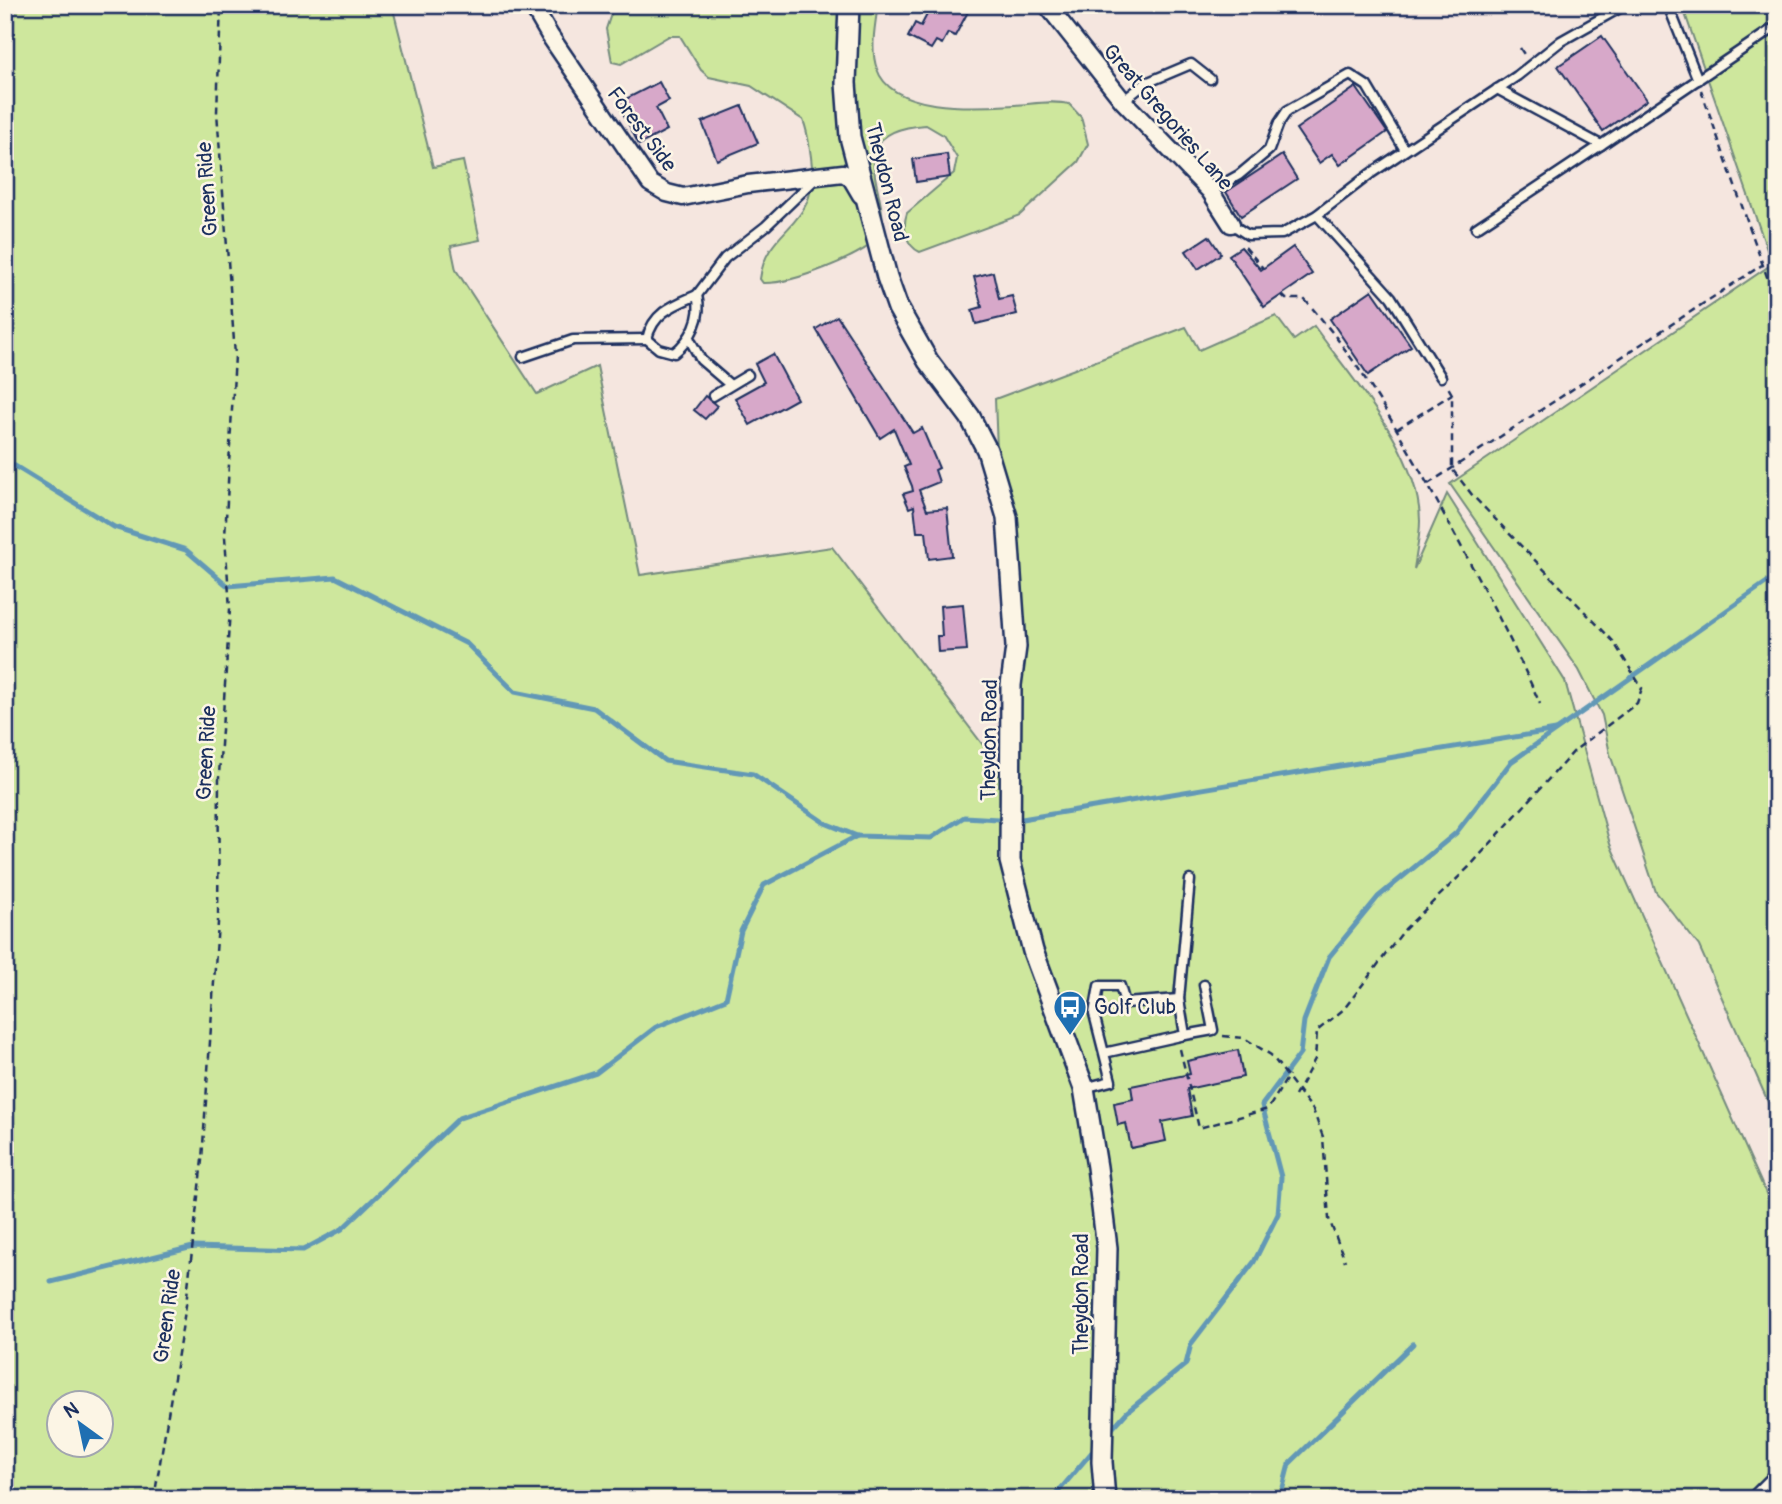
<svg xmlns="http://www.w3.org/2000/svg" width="1782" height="1504" viewBox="0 0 1782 1504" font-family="Pangolin,sans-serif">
<rect width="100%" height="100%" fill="#f5e6df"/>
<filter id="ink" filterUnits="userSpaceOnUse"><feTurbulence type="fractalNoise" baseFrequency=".0143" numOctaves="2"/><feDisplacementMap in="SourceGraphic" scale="14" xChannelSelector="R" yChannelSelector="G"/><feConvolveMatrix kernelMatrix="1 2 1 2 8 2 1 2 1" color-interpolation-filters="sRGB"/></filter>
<g filter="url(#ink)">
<!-- green -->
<g fill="#cee79d" stroke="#748b7e" stroke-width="2" fill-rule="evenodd">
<path d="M5,5H392L433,167L463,161L480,240L451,246L456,270L537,394L597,366L640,575L832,547L1015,787V714L1024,648L1022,589L1012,514L997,450L995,399L1186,327L1199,350L1276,316L1294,340L1314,326C1353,381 1419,451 1420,521C1420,537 1416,554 1414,569L1447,494L1565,681L1610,844L1777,1218V1499H5ZM60,1402H102V1444H60Z"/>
<path d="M614,5H878C875,25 870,50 877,69C892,114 979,107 1015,105C1033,104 1052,100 1069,104L1081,117L1088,144L1078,162L1020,215L920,252C906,246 902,227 907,213L954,173L957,158L943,135L926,125C835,131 893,195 881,236C861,257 792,284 763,283L760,279C767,223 821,230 811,157C809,144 808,132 803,120L751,86L709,77L701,70L680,36H669L621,64L612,62L606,29Z"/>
<path d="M1682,5H1777V1122L1699,946L1656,892L1610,754L1602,715L1579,670L1450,484L1772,264Z"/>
</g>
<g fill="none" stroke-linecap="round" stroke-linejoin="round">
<!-- stream -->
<g stroke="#6298b6" stroke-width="5">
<path d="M5,460L114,527L186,550L228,586L335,577L467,644L515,692L594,708L665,761L753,774L825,823L857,836L931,838L964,817L1016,820L1556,730"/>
<path d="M51,1282L193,1247L303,1250L342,1229L459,1118L596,1073L656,1027L726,999L741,931L764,885L857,836"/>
<path d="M1108,1433L1127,1412L1186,1364L1191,1344L1254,1262L1278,1214L1281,1177L1262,1105L1300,1054L1304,1021L1329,957L1378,897L1456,833L1511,762L1777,575"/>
<path d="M1052,1499L1097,1446"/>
<path d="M1280,1499L1289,1464L1413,1344"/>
</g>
</g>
<!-- building -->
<g fill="#d7a8c9" stroke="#1b2f5e" stroke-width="2">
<path d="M932,5H959L969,10L955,36L948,33L942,44L936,41L931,49L908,37L915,23L921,26Z"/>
<path d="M1602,36L1647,100L1603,131L1558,66Z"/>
<path d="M659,82L669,101L656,108L667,130L639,145L618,103Z"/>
<path d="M1356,87L1387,132L1340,165L1332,154L1319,163L1296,129Z"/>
<path d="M742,106L758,143L717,160L702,122Z"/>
<path d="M947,154L950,177L916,182L913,159Z"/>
<path d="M1282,155L1297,179L1241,216L1226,192Z"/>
<path d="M1209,236L1221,254L1198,269L1186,251Z"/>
<path d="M1241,247L1261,270L1293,247L1312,274L1264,307L1229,255Z"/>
<path d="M993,272L999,299L1012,296L1017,314L976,324L972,310L982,307L974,277Z"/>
<path d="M1372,290L1411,346L1368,375L1330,319Z"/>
<path d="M837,316L913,433L922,428L939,468L935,470L939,482L919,490L927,510L947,508L952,556L929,559L926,532H917L914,506L909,508L903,494L913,491L912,486L904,467L909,465L894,429L880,438L816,329Z"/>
<path d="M773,354L797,399L750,425L735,398L764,382L755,364Z"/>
<path d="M705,396L717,406L705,419L694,410Z"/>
<path d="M963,604L967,650L938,652L937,636H942L940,606Z"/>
<path d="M1238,1050L1243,1077L1187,1089L1192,1116L1162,1122L1166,1141L1131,1148L1126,1123L1118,1125L1114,1103L1133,1099L1131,1086L1190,1074L1187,1061Z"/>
</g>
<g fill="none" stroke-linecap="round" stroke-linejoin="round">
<defs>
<g id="service">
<path d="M920,5L921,6"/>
<path d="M1668,5L1698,80"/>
<path d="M1497,89L1601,145L1777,26"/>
<path d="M1123,101L1146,83L1191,64L1210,79"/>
<path d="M1210,191L1239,175L1269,150L1279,123L1287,111L1350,75L1367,86L1405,150"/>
<path d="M1317,215L1391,297L1441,377"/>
<path d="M1231,224L1248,235L1282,234L1317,215L1370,174L1517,76L1561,41L1625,5"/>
<path d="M1476,228L1601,145"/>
<path d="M697,295L725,258L766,226L814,180"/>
<path d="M697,295C703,317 691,340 674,353L659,349L647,339C653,312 674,305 697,295Z"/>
<path d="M690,340L701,360L729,384"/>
<path d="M523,357L573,340L647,339"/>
<path d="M713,396L748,375"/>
<path d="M1179,999L1190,880"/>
<path d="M1185,1035L1213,1030L1204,985"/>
<path d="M1084,1088L1111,1081L1094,1014L1099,986H1120L1125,1003L1179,999L1185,1035L1104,1053"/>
<path d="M1750,1499L1777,1472"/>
</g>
<g id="minor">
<path d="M532,5L550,36L650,183L667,193L683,197L748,184L843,173L851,178L861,195"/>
<path d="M1047,5L1123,101L1210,191L1231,224"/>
</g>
<path id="tertiary" d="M849,5L846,83L850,137L887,277L898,308L928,361L970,417L987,450L1007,517L1016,647L1011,685L1010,861L1033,951L1084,1088L1097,1167L1107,1248L1102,1462L1105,1499"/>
</defs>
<!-- service casing -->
<use href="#service" stroke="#1b2f5e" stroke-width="13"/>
<!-- minor casing -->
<use href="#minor" stroke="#1b2f5e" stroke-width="21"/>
<!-- tertiary casing -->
<use href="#tertiary" stroke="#1b2f5e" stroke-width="24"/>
<!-- path -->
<g stroke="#1b2f5e" stroke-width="2.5" stroke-dasharray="7 5" stroke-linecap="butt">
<path d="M1520,48L1525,56"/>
<path d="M1701,90L1777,305"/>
<path d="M1245,247L1263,268"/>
<path d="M1282,295L1286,299H1304C1360,360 1402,437 1441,509C1476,574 1511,637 1540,704"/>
<path d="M1397,429L1452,394"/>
<path d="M1428,484L1762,265"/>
<path d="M1223,1036L1244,1038L1271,1055L1313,1110L1323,1137L1329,1219L1345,1261"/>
<path d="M1180,1049L1199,1128L1268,1109L1289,1075"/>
<path d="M1295,1096L1315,1059L1317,1031L1344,1009L1405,929L1469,867L1575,750L1637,703L1642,688L1613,641L1473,496L1452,469V394L1448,387"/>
<path d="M155,1492L159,1499"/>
<path d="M154,1499L186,1305L202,1160L218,923L219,775L230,609L225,537L235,355L217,112L221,5"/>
</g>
<!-- service -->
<use href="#service" stroke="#fcf5e5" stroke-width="8"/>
<!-- minor -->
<use href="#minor" stroke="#fcf5e5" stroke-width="16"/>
<!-- tertiary -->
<use href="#tertiary" stroke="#fcf5e5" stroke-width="19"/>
</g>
</g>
<!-- icons -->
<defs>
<symbol id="bus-pin" viewBox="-11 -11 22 30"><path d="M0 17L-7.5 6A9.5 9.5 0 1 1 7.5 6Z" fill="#1f6fb2" stroke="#fcf5e5"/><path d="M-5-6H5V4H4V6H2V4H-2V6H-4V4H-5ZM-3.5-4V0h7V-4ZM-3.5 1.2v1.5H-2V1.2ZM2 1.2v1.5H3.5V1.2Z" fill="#fff"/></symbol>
</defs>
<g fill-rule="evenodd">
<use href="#bus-pin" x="1051" y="988" width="38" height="52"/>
</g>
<g text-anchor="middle" stroke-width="5" stroke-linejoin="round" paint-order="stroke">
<!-- street labels -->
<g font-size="21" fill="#1b2f5e" stroke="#fcf5e5">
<text transform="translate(1168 117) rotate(49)" y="7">Great Gregories Lane</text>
<text transform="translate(642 129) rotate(53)" y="7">Forest Side</text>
<text transform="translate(887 182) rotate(76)" y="7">Theydon Road</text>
<text transform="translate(207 189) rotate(-94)" y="7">Green Ride</text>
<text transform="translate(989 740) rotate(-89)" y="7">Theydon Road</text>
<text transform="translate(206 753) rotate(-87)" y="7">Green Ride</text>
<text transform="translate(1081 1294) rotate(-90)" y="7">Theydon Road</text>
<text transform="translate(167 1316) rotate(-82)" y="7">Green Ride</text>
</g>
<!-- poi labels -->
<g font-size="21" fill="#1b2f5e" stroke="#fcf5e5" text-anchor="start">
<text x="1094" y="1014">Golf Club</text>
</g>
</g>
<!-- margin -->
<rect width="1782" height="1504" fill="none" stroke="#fcf5e5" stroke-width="28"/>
<rect x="14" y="14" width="1754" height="1476" fill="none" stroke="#1b2f5e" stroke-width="2.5" filter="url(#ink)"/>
<!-- north arrow -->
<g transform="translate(80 1424) rotate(327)"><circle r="33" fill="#fcf5e5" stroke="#a2a6af" stroke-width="2"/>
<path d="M0-5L12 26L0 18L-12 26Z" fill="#1f6fb2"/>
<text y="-10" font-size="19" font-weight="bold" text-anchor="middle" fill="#1b2f5e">N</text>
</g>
</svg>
